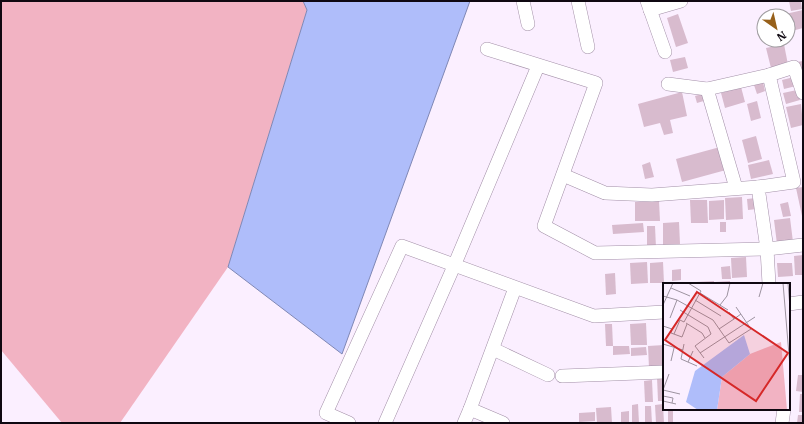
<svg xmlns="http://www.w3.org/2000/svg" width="804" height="424" viewBox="0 0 804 424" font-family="'IBM Plex Serif',serif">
<rect width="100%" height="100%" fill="#fbefff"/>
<!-- green -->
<path fill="#f2b3c3" d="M1,1H303L307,10L228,267L120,423H62L1,350Z"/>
<!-- water -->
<path fill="#afbdfa" stroke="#7f87b4" d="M303,1H470L342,354L228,267L307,10Z"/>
<!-- building -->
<g fill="#d8bbce">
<path d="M789,1H801L802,9L791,11Z"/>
<path d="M803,10V28L788,32V16L781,15Z"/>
<path d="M678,14L688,43L676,47L667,18Z"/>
<path d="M784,44L788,65L771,68L766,48Z"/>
<path d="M685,57L688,68L673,72L670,60Z"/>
<path d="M803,61V71L800,72L797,62Z"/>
<path d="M794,77L796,86L784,89L782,80Z"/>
<path d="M763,82L765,91L757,94L754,85Z"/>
<path d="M741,87L745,102L725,108L721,93Z"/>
<path d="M797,90L800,100L786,104L783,93Z"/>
<path d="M682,92L687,116L670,120L673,133L664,135L660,123L644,127L638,104Z"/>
<path d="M705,93L707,100L697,103L695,96Z"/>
<path d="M757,101L761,118L751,121L747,104Z"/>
<path d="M801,104L803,125L791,128L786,107Z"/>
<path d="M756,136L762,159L748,163L742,140Z"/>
<path d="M720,147L726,170L682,182L676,159Z"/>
<path d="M769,160L773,174L751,179L748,165Z"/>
<path d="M650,162L654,177L645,179L642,165Z"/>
<path d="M803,187V216H802L796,188Z"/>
<path d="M742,197L743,219L726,220L725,198Z"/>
<path d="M756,198L757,209L748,210L747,199Z"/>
<path d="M690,200H707L708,223H691Z"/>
<path d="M724,200V219L709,220V201Z"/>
<path d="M659,201L660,221H635V202Z"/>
<path d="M788,202L791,216L783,217L780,204Z"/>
<path d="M790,218L793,242L777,244L774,220Z"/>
<path d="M679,222L680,244L663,245V223Z"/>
<rect x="720" y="222" width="6" height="10"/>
<path d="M643,223L644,232L613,234L612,225Z"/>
<path d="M647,226H655L656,248H647Z"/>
<path d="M803,255V275H795L794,256Z"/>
<path d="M746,257L747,277L732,278L731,258Z"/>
<path d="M647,262L648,283L631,284L630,263Z"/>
<path d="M663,262L664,283H650V263Z"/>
<path d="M777,263H792L793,276L778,277Z"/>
<path d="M730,266L731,279H722L721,267Z"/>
<path d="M681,269V280L672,281V270Z"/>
<path d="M615,273L616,294L606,295L605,274Z"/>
<path d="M714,281V284H696V282Z"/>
<path d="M730,281V284H716L715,282Z"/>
<path d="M646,323L647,345H631L630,324Z"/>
<path d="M605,324H612L613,346H606Z"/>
<path d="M664,345V367L649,368L648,346Z"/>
<path d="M613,346H629L630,354L613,355Z"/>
<path d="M646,347L647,355L631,356V348Z"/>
<path d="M798,375H803V392L796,391Z"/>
<path d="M657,377H664V401H658Z"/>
<path d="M652,380L653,402H645L644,381Z"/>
<path d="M800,394H803V412H799Z"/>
<path d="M638,404L639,423H632V405Z"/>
<path d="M663,404L664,423H656L655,405Z"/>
<path d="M645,406H651L652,423H645Z"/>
<path d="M611,407L612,423H597L596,408Z"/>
<rect x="668" y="409" width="5" height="14"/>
<path d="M629,411V423H621V412Z"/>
<path d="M595,412V421L579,422V413Z"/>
<path d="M798,415H803V423H797Z"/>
</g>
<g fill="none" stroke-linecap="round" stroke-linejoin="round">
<defs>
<g id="minor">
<path d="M523,1L528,24"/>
<path d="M578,1L588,47"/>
<path d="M647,1L665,52"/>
<path d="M650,10L681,1"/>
<path d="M487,49L596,83L544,226L595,253L767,249L803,245"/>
<path d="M769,75L794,182L758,187L767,249L769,284"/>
<path d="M668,84L707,89"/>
<path d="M563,175L605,193L652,195L758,187"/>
<path d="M736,188L707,89L769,75L794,67L803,93"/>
<path d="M789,304L803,302"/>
<path d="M493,349L548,375"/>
<path d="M562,376L664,372"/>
<path d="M470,409L515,288"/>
<path d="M349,423L326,413L402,246L594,316L664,312"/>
<path d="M385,423L454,266L538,66"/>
<path d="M464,423L470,409L503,423"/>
<path d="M782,423L784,409"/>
</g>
</defs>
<!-- minor casing -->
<use href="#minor" stroke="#a390a8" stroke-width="14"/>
<!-- minor -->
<use href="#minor" stroke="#fff" stroke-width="13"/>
</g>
<!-- overview -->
<g transform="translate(663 283)">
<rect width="127" height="127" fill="#fbefff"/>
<path d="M118,59L124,127H54L59,94L87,71Z" fill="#f2b3c3"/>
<path d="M81,52L87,71L59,94L54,127H35L23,119L32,88Z" fill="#afbdfa"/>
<path fill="none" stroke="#9d93a0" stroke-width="1" d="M120,0L127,84M125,0L127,25M8,5L27,13M37,10L65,27M0,13L14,17L50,37L66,60L88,46L73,24M96,14L100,0M32,17L58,33M0,22L10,0M57,22L64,13L67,0M17,27L45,44L48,51L32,63L41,75M66,29L71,36L78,31M7,35L14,17M23,40L39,50L42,55M0,43L9,46L8,50L19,54L24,41M56,46L71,36M11,51L17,37L21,39L38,8L25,0M0,61L20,67M21,61L18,76L34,83M37,70L92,34M8,78L11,65M25,79L30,68M0,107L17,111M0,107L6,91M0,113L10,115L9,120M0,118L13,121"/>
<path fill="#d62828" fill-opacity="0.15" stroke="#d62828" stroke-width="2" d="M34,9L125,70L93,118L2,57Z"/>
<rect width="127" height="127" fill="none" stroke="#0f0811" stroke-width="2"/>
</g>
<!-- border -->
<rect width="804" height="424" fill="none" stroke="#0f0811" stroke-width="4"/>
<!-- north arrow -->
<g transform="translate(776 28) rotate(146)"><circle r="19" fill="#ffffff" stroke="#9f9ca0"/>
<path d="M0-3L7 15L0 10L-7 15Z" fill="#97601a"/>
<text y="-6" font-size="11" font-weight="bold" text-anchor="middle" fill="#0f0811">N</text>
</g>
</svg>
